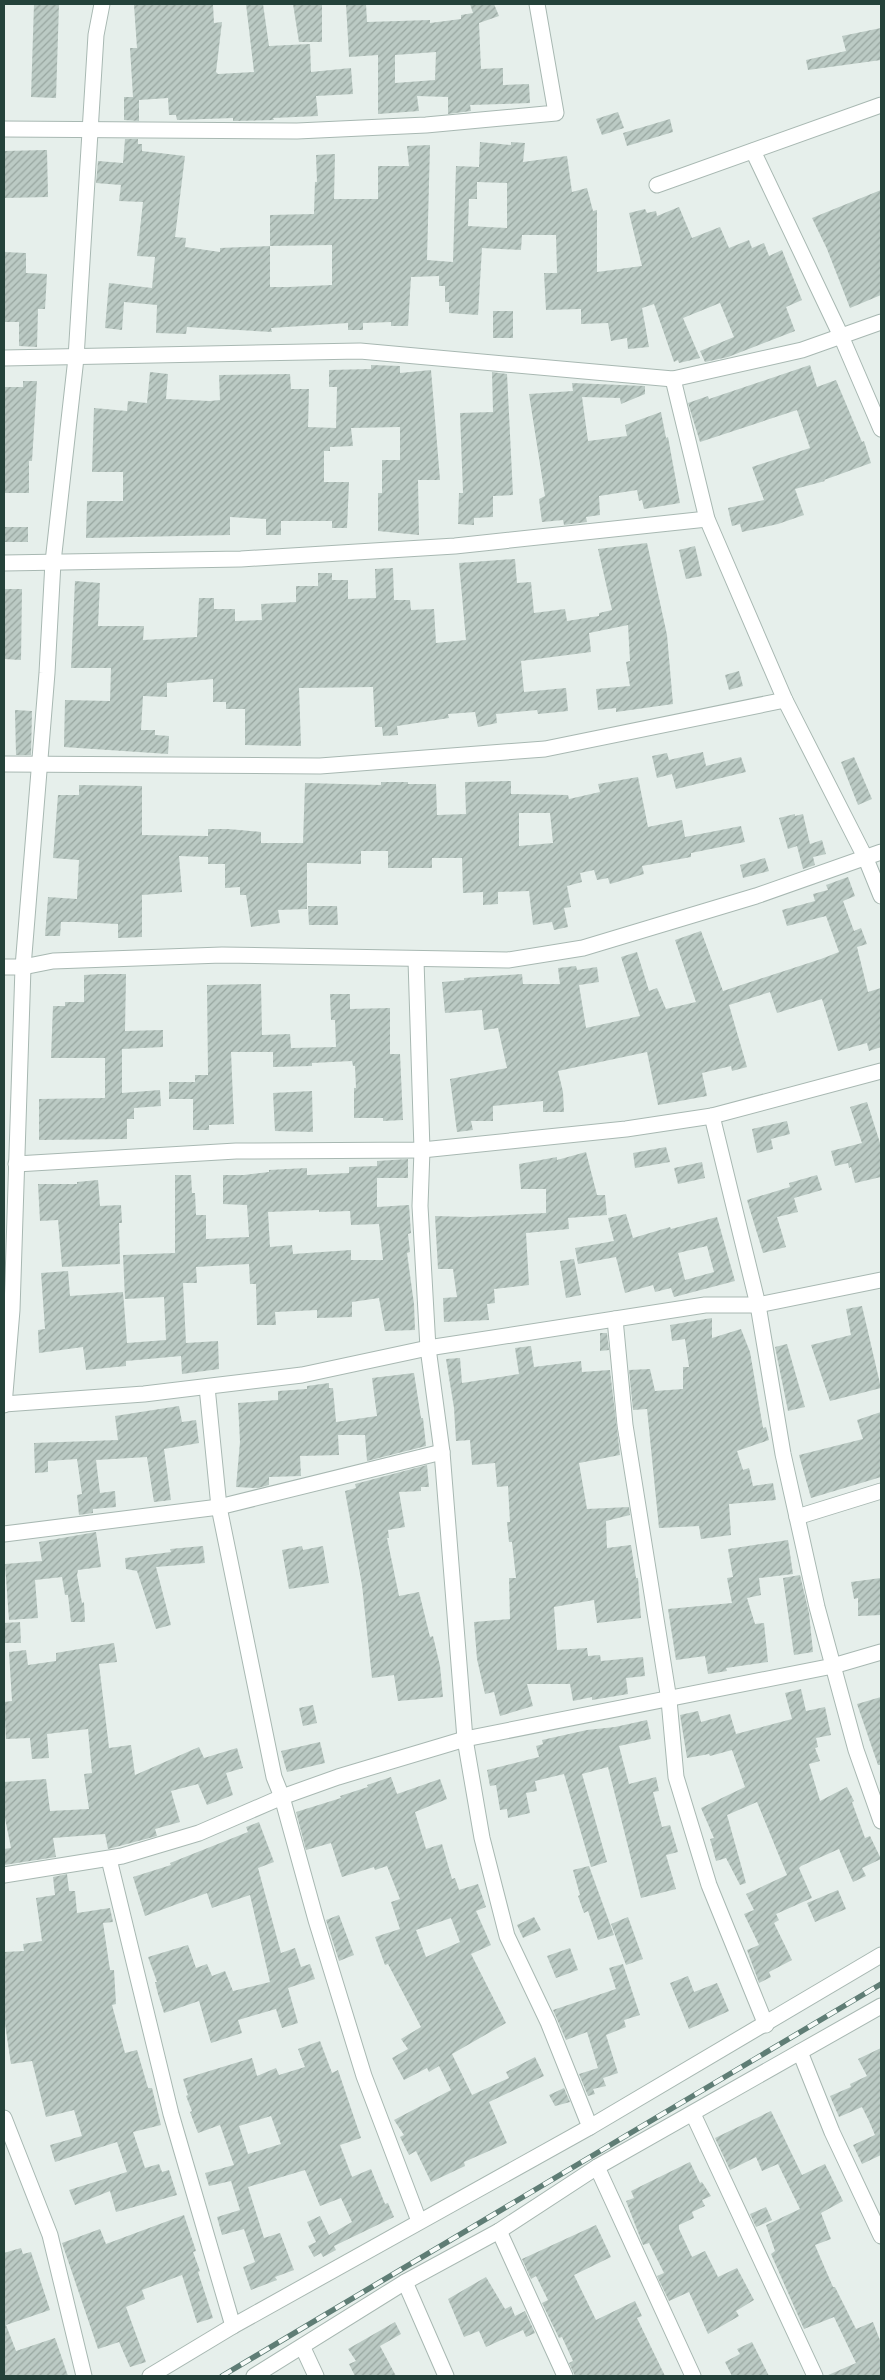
<svg xmlns="http://www.w3.org/2000/svg" width="885" height="2380" viewBox="0 0 885 2380" font-family="'Archivo Narrow',sans-serif">
<defs>
<pattern id="building-hatch" width="6" height="6" patternUnits="userSpaceOnUse" patternTransform="scale(1.25)"><rect width="6" height="6" fill="#bbcac4"/><path d="M-1 1l2-2M0 6l6-6M5 7l2-2" fill="none" stroke="#98a6a0"/></pattern>
</defs>
<rect width="100%" height="100%" fill="#e6efeb"/>
<!-- building -->
<g fill="url(#building-hatch)" fill-rule="evenodd">
<path d="M34,4H59L56,98L31,97Z"/>
<path d="M141,4L213,5L214,23L222,22L216,72L218,74L254,72L246,4H263L269,46L310,44L311,72L351,68L353,94L316,96L318,116L273,118L274,120L233,121V118L177,120L176,115H169L168,98L139,100V121L124,120V97H133L130,48H137L134,5Z"/>
<path d="M293,4H322V42H299Z"/>
<path d="M346,4H366L367,22L430,20V23L461,19V15L473,13L470,4H494L499,16L479,23L481,69L503,68V85L529,84L530,103L470,105L471,111L448,114V97L417,96L419,111L378,114V55L349,57ZM436,52L435,80L395,83V55Z"/>
<path d="M881,28V60L808,70L806,60L846,51L842,36Z"/>
<path d="M618,112L624,128L602,135L596,119Z"/>
<path d="M670,119L673,132L627,146L623,133Z"/>
<path d="M125,139H138V144H142V151L185,156L175,237L186,238L185,247L220,252V248L270,246V287H289L332,285V245L270,246V215L314,214L315,182H317L316,155L335,154L334,199H378V166H409L407,146L430,145L427,260L453,262L456,166L479,167L480,142L511,145V142L525,143L523,162L567,156L572,192L587,188L593,211L597,210V272L642,266L629,213L645,209L647,213L656,211L657,216L679,207L692,238L720,227L729,248L749,240L752,248L764,243L769,256L782,250L802,300L786,307L795,331L728,357L705,362L700,351L734,337L720,303L683,318L700,358L679,363L678,360L674,362L654,304L642,308L649,347L628,349L627,338L611,341L608,323L581,324V309L546,310L544,273H557L556,235H522L521,250L482,248L478,315L449,313V302H445V286H439V276L411,277L408,326H391V322L363,323V330H348V323L271,328L272,332L187,327L186,334L156,333L157,305L124,302L122,330L105,328L109,283L152,288L155,257L137,256L143,202L119,201L121,185L96,183L98,161L123,163ZM477,182L507,183V228L468,226L469,199H477Z"/>
<path d="M47,150L48,197L4,198V151Z"/>
<path d="M881,190V295L850,308L827,249L812,218Z"/>
<path d="M4,252L26,253V273L47,274L45,309H38L37,347L19,346V322H4Z"/>
<rect x="493" y="311" width="20" height="27"/>
<path d="M371,365L400,366V373L431,370L440,480H418L419,535L378,531V493H382V460H400V427L351,428L353,446L330,447V451H324V482H349L347,528H332V521H281V535H266V519L230,517V535L86,538L87,501H123V472H92L94,408L127,411L128,401L147,403L150,372L168,374L166,399L210,401L220,400L219,375L290,374L291,389H309L308,427L336,428L337,387H329V370L371,369Z"/>
<path d="M810,365L817,387L836,380L862,442L864,441L871,463L824,480L825,481L795,489L804,515L778,524L742,532L740,524L732,526L728,508L764,500L752,467L810,448L797,410L700,442L688,403L708,396L709,399Z"/>
<path d="M492,372L507,374L513,495L493,496V517L474,518V525L458,524L459,493H463L460,413L493,412Z"/>
<path d="M23,381H37L32,461H29V493H4V387H23Z"/>
<path d="M572,383L645,386V394L621,404L620,398L582,397L588,441L627,436L625,425L661,412L666,438L668,437L680,503L644,509L642,500L639,501L637,490L599,496L600,515L586,517L587,522L564,525L563,520L542,522L539,499L545,496L529,394L573,391Z"/>
<rect x="4" y="527" width="24" height="15"/>
<path d="M647,543L667,635L673,704L616,712V708L598,710L596,689L630,686L626,662L630,661L628,625L589,633L591,652L521,661L524,692L566,688L568,711L538,714L537,710L496,714L497,723L478,727L475,712L448,714L449,718L397,726L398,735L383,736L382,727H375L373,687L299,688L301,746L245,745V709H226V702H213V679L167,683V697L143,696L141,730H155V735L169,736L168,754L64,747L65,700L110,701L111,668H71L75,581L100,583L98,626H144L143,640L197,637L199,598H214V609H235V621L262,620L261,604L296,602V586H318V573H332V580H348V599L376,598L375,569L393,568L394,600H410L411,610L434,609L436,643L466,640L459,563L515,559L517,583L531,582L534,613L565,609L567,621L599,616V613L612,610L598,549Z"/>
<path d="M695,546L702,576L686,579L679,550Z"/>
<path d="M4,589H22L21,660L4,659Z"/>
<path d="M739,671L743,686L729,690L725,675Z"/>
<path d="M15,710L32,711L31,755H16Z"/>
<path d="M703,752L706,766L741,757L746,772L676,789L672,774L657,778L652,756L667,753L669,760Z"/>
<path d="M854,757L872,799L858,805L841,762Z"/>
<path d="M638,777L648,827L682,820L685,837L741,826L745,842L691,853V857L642,866L644,874L610,884L608,878L597,880L594,870L580,873L582,882L567,886L571,907L564,908L568,927L554,930L552,922L533,925L529,891L498,892V904L483,905V892L463,893L462,858H432V868H388V851H361V864L307,863V909L278,910L280,923L251,927L246,895H240V887L225,888V864H208V857L179,856L182,892L142,895V937L118,938V924L77,922H61L60,936H45L48,897L77,899L79,860L53,858L58,795H79V785L142,786V835L208,836V829H228L261,832V843H303L305,783L381,785V782H408V784H436L437,815L466,814L465,782L511,781V794L568,795L569,799L600,792L598,784ZM519,813H550L553,843L519,846Z"/>
<path d="M795,814V816L803,814L810,844L822,840L826,854L813,857L815,865L803,869L797,846L788,849L779,818Z"/>
<path d="M765,858L769,871L743,878L740,865Z"/>
<path d="M848,877L855,896L843,901L854,931L861,928L867,944L857,947L868,992L881,988V1047L869,1051L867,1043L838,1051L822,999L777,1013L770,992L767,993L729,1005L747,1067L732,1071L731,1066L702,1073L707,1096L658,1105L647,1052L558,1071L563,1092L564,1112H543V1101L493,1106V1121H471L473,1130L457,1132L450,1079L507,1068L498,1028L484,1030L482,1010L445,1013L442,982L464,980V978L522,974L523,984H560L558,968L576,966L577,970L597,967L599,982L579,985L586,1028L640,1016L621,957L637,952L649,991L657,988L666,1009L696,1002L675,940L701,931L723,991L821,959L839,952L826,916L787,926L782,910L815,901L813,894L828,890L826,885Z"/>
<path d="M308,906H337L338,925H309Z"/>
<path d="M101,974H126L125,1031L163,1030V1047L122,1049V1093L160,1090L161,1106L134,1108V1119H127V1139L39,1140V1099L105,1098V1058H51L53,1006H65V1002H84V975Z"/>
<path d="M261,984L262,1035L290,1034L291,1048L336,1047L335,1020H331L330,994H350V1009L390,1008V1054H400L403,1120L383,1121V1118H354V1088H356L355,1066H353L352,1061L312,1063V1066L273,1067V1052H231L234,1124L209,1125V1130H193V1099H169V1082H195V1075H208L207,985Z"/>
<path d="M312,1091L313,1132L275,1131L273,1093Z"/>
<path d="M867,1102L881,1146V1177L855,1183L851,1167L849,1168L848,1163L835,1166L831,1151L862,1143L850,1107Z"/>
<path d="M787,1121L790,1134L771,1139L773,1149L757,1153L752,1129Z"/>
<path d="M666,1147L670,1162L635,1168L633,1153Z"/>
<path d="M586,1152L597,1195H605L607,1215L568,1218L569,1229L526,1233L529,1285L494,1289L495,1303L487,1304L489,1320L444,1322L443,1298L457,1297L453,1269H438L435,1216L470,1217L546,1213V1189H521L519,1164L557,1157V1160Z"/>
<path d="M408,1159V1178H377V1207L409,1205L411,1233L408,1234L410,1252L407,1253L414,1304L415,1330L385,1331L379,1298L352,1302V1317L317,1318V1310L275,1312L276,1325H257L256,1284H250L249,1264L196,1267L197,1283H183L186,1343L218,1341L219,1369L182,1374L181,1356L126,1361V1366L86,1370L83,1347L39,1353L38,1330L45,1329L41,1273L68,1271L70,1296L123,1292L127,1343L166,1340L164,1297L125,1299L123,1255L175,1253V1175H191L192,1193H195L196,1215H206V1239L249,1237L247,1205L223,1204V1175H244L269,1172V1170L307,1168V1175L349,1173V1167L377,1166V1177V1161ZM319,1210V1212L350,1211L351,1225L379,1224L383,1260H351V1250L293,1254L292,1245L270,1247L268,1212Z"/>
<path d="M702,1162L705,1178L678,1184L674,1168Z"/>
<path d="M817,1175L822,1190L794,1198L798,1212L777,1217L786,1247L763,1253L747,1200L790,1187L789,1183Z"/>
<path d="M98,1180L100,1206L121,1205L122,1223H119L120,1264L62,1267L58,1220L40,1221L38,1184H77V1182Z"/>
<path d="M626,1214L633,1238L670,1227L671,1229L717,1217L735,1281L674,1297L671,1288L655,1292L653,1285L625,1293L616,1257L578,1264L575,1248L614,1241L608,1218ZM707,1246L714,1272L685,1280L678,1253Z"/>
<path d="M574,1259L581,1295L566,1298L560,1261Z"/>
<path d="M862,1306L881,1388L830,1401L811,1345L851,1335L846,1309Z"/>
<path d="M712,1318V1338L741,1329L750,1352L763,1428L766,1427L769,1440L737,1451L743,1470L749,1468L753,1486L773,1483L776,1500L729,1504L731,1535L701,1539L699,1526L659,1528L647,1409L633,1410L629,1370L650,1369L655,1391L683,1389V1367H689L685,1339L672,1341L670,1325Z"/>
<path d="M600,1333H607L609,1350L600,1351Z"/>
<path d="M787,1344L805,1407L788,1411L775,1347Z"/>
<path d="M531,1346L534,1367L581,1361L582,1372L610,1370L620,1455L579,1463L587,1509L629,1507L630,1515L606,1521L607,1548L631,1545L636,1578H638L641,1618L597,1623L594,1600L554,1607L557,1650L587,1648L588,1656L600,1655L601,1661L643,1657L645,1676L626,1678L628,1694L592,1700V1697L573,1701L570,1684H527L533,1706L500,1716L494,1692L485,1694L477,1659L474,1622L510,1619L509,1578H516L512,1542H509L507,1522H510L508,1486L497,1487L495,1463L472,1465L470,1440L456,1441L454,1408L446,1359L460,1358L462,1383L519,1374L515,1348Z"/>
<path d="M414,1373L421,1418H423L426,1446L367,1461L365,1435H338L339,1455L300,1456L301,1476L269,1477V1485L258,1488L236,1487L240,1442L238,1403L278,1400V1391L307,1389V1386L329,1383V1388H333L336,1422L377,1416L372,1378Z"/>
<path d="M179,1406L182,1422L196,1420L199,1443L164,1449L171,1500L154,1502L147,1457L96,1460L100,1493L115,1491L116,1507L93,1509V1513L79,1515L77,1495L82,1494L77,1459L48,1461V1472L35,1473L34,1443L118,1440L115,1416Z"/>
<path d="M881,1412V1477L811,1498L799,1455L863,1439L857,1420Z"/>
<path d="M427,1465L429,1487H421V1491L399,1492L405,1527L388,1530L389,1538H387L399,1596L419,1592L430,1637L433,1636L440,1666L443,1697L398,1701L394,1675L372,1678L362,1585L345,1491L356,1488L355,1484Z"/>
<path d="M96,1532L101,1567L78,1570L77,1575L82,1603L84,1602L85,1622H71L68,1595H65L62,1577L35,1580L38,1618L9,1620L5,1564L42,1561L39,1542Z"/>
<path d="M788,1540L793,1574L759,1578L761,1595L747,1598L755,1624L764,1623L768,1662L726,1668L727,1671L708,1674L705,1656L676,1660L668,1609L732,1603L727,1578L733,1577L728,1549Z"/>
<path d="M203,1546L205,1563L156,1567L171,1625L156,1629L137,1571L126,1569L125,1558L171,1552L170,1549Z"/>
<path d="M302,1546L303,1550L323,1546L329,1583L289,1589L282,1550Z"/>
<path d="M800,1575L809,1613L813,1652L794,1655L783,1578Z"/>
<path d="M881,1578V1615L858,1616V1598L854,1599L851,1582Z"/>
<path d="M20,1622L21,1643H4V1623Z"/>
<path d="M114,1643L117,1662L99,1664L109,1748L131,1745L135,1775L199,1747L204,1758L237,1748L243,1768L226,1773L233,1795L207,1805L198,1784L171,1791L180,1822L155,1829L157,1836L108,1849L105,1834L53,1838L56,1857L4,1865V1849L11,1848L4,1813V1782L46,1779L50,1811L89,1809L84,1774L92,1773L88,1729L47,1734L49,1758L32,1759L30,1738L6,1739L4,1702L12,1701L9,1652L26,1650L28,1665L56,1661V1653Z"/>
<path d="M801,1689L806,1711L825,1707L831,1735L816,1738L818,1747L815,1748L820,1761L809,1764L820,1801L847,1787L854,1801L852,1802L865,1838L870,1836L881,1859L862,1868L866,1876L853,1882L839,1849L801,1866L799,1868L812,1898L776,1914L779,1920L774,1923L792,1960L769,1972L771,1977L759,1983L747,1950L759,1945L744,1914L754,1910L746,1894L787,1875L757,1802L727,1815L746,1883L740,1885L726,1858L716,1861L710,1839L714,1838L701,1808L745,1787L732,1750L710,1756L709,1754L687,1758L680,1715L698,1711L701,1722L730,1714L736,1734L792,1719L785,1693Z"/>
<path d="M881,1697V1765H878L857,1704Z"/>
<path d="M313,1705L317,1723L303,1726L299,1708Z"/>
<path d="M647,1720L651,1739L619,1746L629,1784L656,1777L659,1791L653,1792L662,1827L670,1825L678,1852L666,1855L676,1889L641,1898L608,1767L582,1774L607,1862L591,1867L564,1774L535,1781L537,1791L526,1793L530,1813L508,1818L507,1809L500,1810L496,1785L490,1786L487,1770L539,1757L536,1746L543,1744L542,1740L587,1730L615,1727Z"/>
<path d="M320,1742L325,1763L287,1772L281,1751Z"/>
<path d="M391,1777L397,1794L440,1779L447,1799L415,1812L426,1849L442,1844L452,1879L455,1878L459,1890L478,1884L486,1907L476,1911L491,1945L471,1954L506,2023L452,2054L472,2095L509,2078L506,2072L535,2057L544,2076L489,2102L507,2143L464,2162L465,2166L431,2182L416,2151L409,2155L400,2137L404,2135L394,2120L451,2090L439,2066L429,2072L427,2068L404,2080L392,2058L408,2049L401,2039L421,2027L388,1964L385,1965L375,1937L400,1929L391,1902L400,1899L387,1866L375,1870L374,1867L342,1877L331,1843L306,1850L296,1812L341,1798L340,1796L368,1787L367,1785ZM451,1918L460,1942L426,1957L416,1930Z"/>
<path d="M259,1822L274,1862L258,1868L281,1953L295,1948L301,1967L310,1964L315,1979L288,1988L298,2023L282,2028L276,2009L238,2020L242,2033L211,2043L199,2001L164,2013L158,1994L155,1982H157L148,1957L188,1945L196,1968L207,1964L212,1976L225,1971L233,1991L270,1982L250,1895L212,1908L207,1893L145,1916L133,1877L171,1865L170,1863L248,1832L246,1827Z"/>
<path d="M589,1866L614,1935L598,1940L588,1911L584,1913L578,1896L580,1895L573,1870Z"/>
<path d="M67,1874L69,1891H75L77,1913L110,1908L113,1922L103,1923L110,1970H114L116,2004L112,2005L125,2053L137,2050L148,2088H152L161,2125L133,2132L145,2168L159,2164L162,2172L169,2170L177,2195L116,2212L110,2191L75,2205L69,2190L127,2172L117,2142L55,2162L50,2145L82,2136L74,2110L46,2117L32,2061L11,2064L5,2024L4,1952L24,1951L23,1944L42,1941L36,1898L55,1895L53,1877Z"/>
<path d="M838,1890L846,1909L815,1922L807,1903Z"/>
<path d="M339,1915L354,1955L339,1961L326,1920Z"/>
<path d="M534,1917L541,1930L523,1938L517,1925Z"/>
<path d="M628,1917L643,1959L626,1965L611,1924Z"/>
<path d="M570,1948L578,1970L556,1978L547,1956Z"/>
<path d="M623,1964L640,2015L624,2020L626,2027L606,2035L618,2073L603,2078L606,2086L593,2089L595,2094L588,2096L579,2074L598,2068L587,2032L566,2040L553,2010L616,1989L609,1968Z"/>
<path d="M688,1976L694,1992L717,1983L729,2011L689,2029L670,1983Z"/>
<path d="M320,2041L332,2073L338,2070L361,2138L340,2145L352,2177L371,2169L385,2204L388,2203L394,2217L334,2246L336,2250L323,2257L321,2253L314,2257L308,2246L316,2242L307,2222L320,2216L329,2235L352,2222L341,2198L320,2206L305,2170L248,2187L264,2238L280,2233L294,2270L275,2277L277,2280L251,2290L243,2267L255,2262L244,2229L222,2235L217,2217L240,2210L231,2181L209,2186L205,2173L234,2165L220,2125L198,2133L190,2112L192,2111L186,2096L188,2095L183,2079L252,2058L257,2076L276,2068L279,2075L305,2067L298,2049ZM271,2116L281,2144L248,2154L239,2126Z"/>
<path d="M881,2048V2155L862,2164L853,2145L875,2135L869,2121L862,2107L839,2117L830,2096L851,2087L850,2084L867,2076L858,2059Z"/>
<path d="M564,2088L570,2102L555,2106L549,2095Z"/>
<path d="M771,2111L802,2175L825,2164L843,2201L821,2213L831,2239L815,2245L833,2287H835L856,2329L873,2322L881,2343V2376H826L856,2363L834,2317L804,2329L771,2254L775,2251L766,2225L800,2209L778,2164L762,2171L756,2157L730,2170L715,2138Z"/>
<path d="M690,2162L700,2183L702,2182L711,2196L702,2200L705,2206L692,2212L694,2218L679,2225V2229L692,2257L705,2251L718,2277L737,2268L754,2300L736,2311L739,2316L708,2334L689,2292L669,2301L657,2276L664,2273L649,2243L643,2245L626,2201L634,2198L631,2191Z"/>
<path d="M766,2207L772,2220L756,2227L750,2214Z"/>
<path d="M184,2215L196,2251L193,2252L200,2271L198,2272L213,2318L197,2323L182,2275L142,2290L145,2299L126,2307L146,2362L130,2367L119,2342L98,2349L62,2243L100,2229L106,2244Z"/>
<path d="M596,2225L611,2257L574,2275L596,2320L635,2301L642,2316L637,2318L665,2376H575L574,2374L569,2363L573,2361L562,2337L559,2338L542,2303L548,2300L536,2276L531,2279L522,2259Z"/>
<path d="M21,2248L23,2254L31,2252L50,2310L6,2325L16,2351L55,2338L68,2376H4V2253Z"/>
<path d="M486,2277L505,2309L511,2306L515,2316L525,2311L535,2333L526,2337L523,2330L486,2347L479,2331L464,2337L448,2299Z"/>
<path d="M395,2322L401,2334L380,2346L396,2376H355L349,2364L356,2361L348,2349Z"/>
<path d="M752,2342L769,2376H732L725,2362L740,2354L737,2349Z"/>
</g>
<g fill="none" stroke-linecap="round" stroke-linejoin="round">
<defs>
<g id="street">
<path d="M4,129L297,131L426,125L556,113L537,4"/>
<path d="M753,151L841,336L881,429"/>
<path d="M657,185L881,105"/>
<path d="M4,358L360,351L673,379L802,350L881,322"/>
<path d="M673,379L707,519L785,700L866,859L881,896"/>
<path d="M4,563L241,559L455,546L707,519"/>
<path d="M4,764L320,766L545,749L785,700"/>
<path d="M416,960L422,1150L420,1206L428,1348L442,1452L465,1739L482,1838L507,1936L548,2022L590,2127"/>
<path d="M4,967H23L53,961L222,955L508,960L583,948L756,896L881,852"/>
<path d="M712,1116L758,1305L783,1454L817,1607L856,1750L881,1821"/>
<path d="M16,1164L236,1151L422,1150L626,1129L712,1116L881,1071"/>
<path d="M615,1319L625,1425L669,1700L676,1777L709,1885L766,2025"/>
<path d="M207,1387L219,1507L274,1777L282,1797L316,1920L364,2076L419,2221"/>
<path d="M4,1404L144,1394L302,1375L428,1348L705,1305H758L881,1280"/>
<path d="M4,1405L12,1310L23,967L47,673L53,562L76,358L96,35L102,4"/>
<path d="M797,1517L881,1491"/>
<path d="M4,1534L219,1507L442,1452"/>
<path d="M109,1859L171,2114L233,2326"/>
<path d="M4,1875L122,1856L199,1833L282,1797L338,1777L465,1739L833,1666L881,1652"/>
<path d="M800,2052L832,2132L881,2236"/>
<path d="M693,2114L815,2376"/>
<path d="M4,2118L50,2235L84,2376"/>
<path d="M597,2167L693,2376"/>
<path d="M499,2231L565,2376"/>
<path d="M405,2282L446,2376"/>
<path d="M303,2348L316,2376"/>
<path d="M150,2376L233,2326L590,2127L881,1955"/>
<path d="M254,2376L405,2282L499,2231L597,2167L881,2006"/>
</g>
</defs>
<!-- street casing -->
<use href="#street" stroke="#a8b8b2" stroke-width="17"/>
<!-- street -->
<use href="#street" stroke="#fff" stroke-width="15"/>
<defs>
<path id="rail" d="M222,2376L881,1984"/>
</defs>
<!-- rail casing -->
<use href="#rail" stroke="#5f7d75" stroke-width="5.5"/>
<!-- rail -->
<use href="#rail" stroke="#f7fbf9" stroke-width="4" stroke-dasharray="11" stroke-linecap="butt"/>
</g>
<!-- border -->
<rect width="885" height="2380" fill="none" stroke="#24423a" stroke-width="10"/>
</svg>
